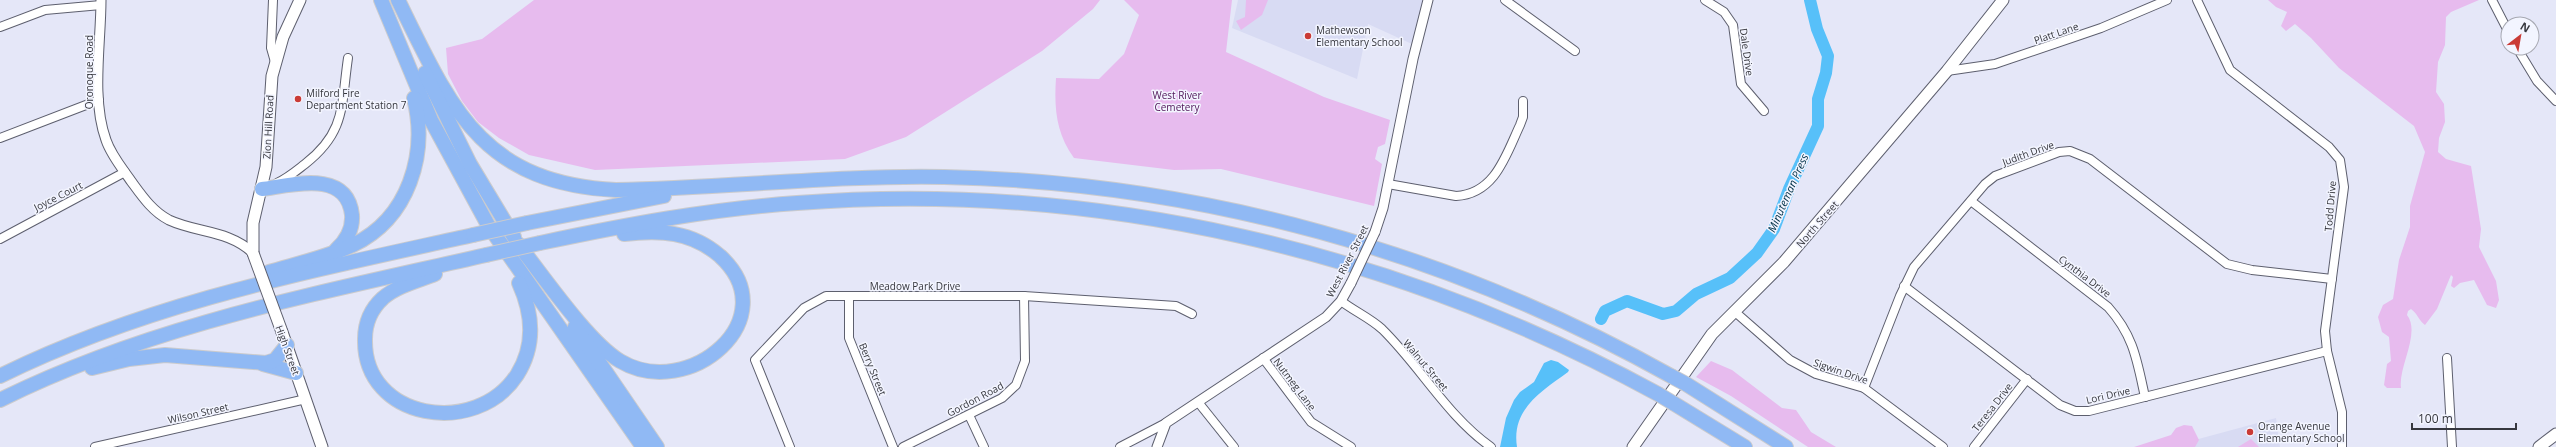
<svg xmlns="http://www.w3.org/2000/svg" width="2556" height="447" viewBox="0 0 2556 447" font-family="'Open Sans',sans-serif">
<rect width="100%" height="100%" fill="#e5e7f8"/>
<!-- built -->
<g fill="#d8dbf3">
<path d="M1238,0H1424L1412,44L1368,24L1357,79L1232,28Z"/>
<path d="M2276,418L2280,447H2169Z"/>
</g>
<!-- green -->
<g fill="#e7bbee">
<path d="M534,0H1100L1093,9L1042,51L906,137L845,159L595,170L529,155L499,138L478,122L462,101L448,74L446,48L482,39Z"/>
<path d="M1124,0H1232L1226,52L1324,97L1390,120L1385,144L1378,147L1375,159L1382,164L1374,206L1221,169L1174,170L1074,158C1056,133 1054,108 1056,78L1099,79L1124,54L1139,15Z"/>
<path d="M1246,0H1268L1262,15L1241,30L1236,21L1245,17Z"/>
<path d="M2268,0H2479L2451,12L2446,17L2445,45L2438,62L2436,92L2444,104L2445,122L2439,138L2438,152L2446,159L2471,166L2481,229L2479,247L2496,281L2499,300L2496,308L2487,305L2474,280L2460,283L2454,288L2451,286L2453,277L2451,275L2437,309L2425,325C2419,321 2418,314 2411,309L2408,311L2407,315C2421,333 2398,367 2401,388H2387L2384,385L2387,364L2391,361L2389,337L2382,332L2378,317L2383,305L2393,299L2399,260L2410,227V206L2425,152L2414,126L2339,68L2311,38L2295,24L2286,31L2281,26L2287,12L2276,7Z"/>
<path d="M1711,361L1732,370L1782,408L1796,410L1811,432L1836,447H1808L1731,396L1696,377Z"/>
<path d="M2184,425L2192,426L2199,440L2195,447H2134L2171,435L2176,428Z"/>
<path d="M2251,439L2259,447H2238Z"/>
</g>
<!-- water -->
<path fill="#57c0f9" d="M1551,360L1558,362L1569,370L1568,372C1542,391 1511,409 1517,447H1500L1506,418L1514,400L1520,392L1534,382L1544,363Z"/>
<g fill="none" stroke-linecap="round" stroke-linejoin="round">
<!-- river -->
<path stroke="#57c0f9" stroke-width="12" d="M1601,319L1605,311L1627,301L1663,314L1676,311L1696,294L1730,278L1757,253L1774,229L1789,189L1818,126V99L1826,73L1828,56L1817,29L1810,0"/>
<defs>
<g id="minor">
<path d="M273,0L271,48L275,62"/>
<path d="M1505,0L1575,51"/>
<path d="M1705,0L1724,12L1733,25L1741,84L1764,111"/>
<path d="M2197,0L2230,70L2329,147L2340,160L2344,187L2325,331L2327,351L2342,412V447"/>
<path d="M2492,0L2508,31"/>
<path d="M0,27L45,10L101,5"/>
<path d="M2517,48L2537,81L2556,101"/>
<path d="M1947,71L1995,64L2101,28L2167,0"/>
<path d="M0,138L99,100"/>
<path d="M277,183C288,178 296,171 305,164C346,132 341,106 348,58"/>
<path d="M1388,184L1456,196C1495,194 1506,155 1520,125L1523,117V101"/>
<path d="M1971,201L2108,307C2134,336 2137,361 2145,397"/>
<path d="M0,239L125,172"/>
<path d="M1904,286L2060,405L2075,411H2089L2327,351"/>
<path d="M849,296V338L893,447"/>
<path d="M1341,301C1354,311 1370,318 1382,329C1420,366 1447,416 1491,447"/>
<path d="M1734,311L1790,360L1816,374L1864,388L1943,447"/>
<path d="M1263,358L1311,422L1351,447"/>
<path d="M2447,358L2452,447"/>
<path d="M1864,388L1900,296L1914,267L1985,184L1995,176L2059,152L2070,151L2090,159L2227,264L2252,270L2332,279"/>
<path d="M1198,402L1234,447"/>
<path d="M969,415L984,447"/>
<path d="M95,447L306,399"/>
<path d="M790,447L755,360L804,308L826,296H1024L1176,306L1192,314"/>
<path d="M903,447L1002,398L1016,385L1025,361L1024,296"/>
<path d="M1120,447L1166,423"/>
<path d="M1974,447L2027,379"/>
</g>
<g id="tertiary">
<path d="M101,0C101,43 91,99 106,140C111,155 122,168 131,181C142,196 152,211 169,220C197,233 229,230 253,253"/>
<path d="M1375,232L1383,208L1413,59L1428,0"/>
<path d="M1157,447L1166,423L1326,317L1341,301L1351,283"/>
</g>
<g id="secondary">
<path d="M253,253V223L266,167L272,76L283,37L300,0"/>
<path d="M282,332L322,447"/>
<path d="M1633,447L1712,334L1784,262L1947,71L2003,0"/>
<path d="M2539,447L2556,434"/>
</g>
<g id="motorway">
<path d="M381,0L431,120L488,225L643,447"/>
<path d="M398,0C451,108 481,183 616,190C726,188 835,175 944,177C1199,182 1449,252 1671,376"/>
<path d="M425,73L470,164L514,237"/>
<path d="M262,189C292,185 347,169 352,215C353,229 347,240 336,250"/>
<path d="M527,223L664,196"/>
<path d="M517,243C542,274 587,341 620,361C689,402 788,318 720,256C691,231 660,230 624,234"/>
<path d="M540,243C625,225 710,209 797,203C1096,180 1396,251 1658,394"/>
<path d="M269,272C296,264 327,257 353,245C409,218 428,154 414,98"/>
<path d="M435,274C417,281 397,286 383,298C371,309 365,324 365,339C363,420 476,438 517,375C536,345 533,314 519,283"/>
<path d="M575,327L657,447"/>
<path d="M263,364L296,373"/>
<path d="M92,368L129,359L165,355L266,363L275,360L287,345"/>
<path d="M0,376C150,302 311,271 473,235"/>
<path d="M1686,384L1786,447"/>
<path d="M0,400C153,324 320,293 486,255"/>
<path d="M1673,403L1745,447"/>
</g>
</defs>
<!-- minor casing -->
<use href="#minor" stroke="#5d5f6e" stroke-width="10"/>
<!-- tertiary casing -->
<use href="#tertiary" stroke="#5d5f6e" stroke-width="11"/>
<!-- secondary casing -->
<use href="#secondary" stroke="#5d5f6e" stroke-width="13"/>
<!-- motorway casing -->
<use href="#motorway" stroke="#cbcbcd" stroke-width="16"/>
<!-- minor -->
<use href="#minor" stroke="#fff" stroke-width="8"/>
<!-- tertiary -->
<use href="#tertiary" stroke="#fff" stroke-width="9"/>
<!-- secondary -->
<use href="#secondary" stroke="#fff" stroke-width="11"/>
<!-- motorway -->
<use href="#motorway" stroke="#90b9f4" stroke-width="14"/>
<defs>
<path id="tertiary-bridge" d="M1351,283L1375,232"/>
<path id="secondary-bridge" d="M253,253L282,332"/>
<g id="motorway-bridge">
<path d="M473,235L527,223"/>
<path d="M486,255L540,243"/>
<path d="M1671,376L1686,384"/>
<path d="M1658,394L1673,403"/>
</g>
</defs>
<!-- tertiary-bridge casing -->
<use href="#tertiary-bridge" stroke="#5d5f6e" stroke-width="11" stroke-linecap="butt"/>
<!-- secondary-bridge casing -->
<use href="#secondary-bridge" stroke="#5d5f6e" stroke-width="13" stroke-linecap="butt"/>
<!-- motorway-bridge casing -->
<use href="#motorway-bridge" stroke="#cbcbcd" stroke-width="16" stroke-linecap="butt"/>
<!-- tertiary-bridge -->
<use href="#tertiary-bridge" stroke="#fff" stroke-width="9"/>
<!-- secondary-bridge -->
<use href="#secondary-bridge" stroke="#fff" stroke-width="11"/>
<!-- motorway-bridge -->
<use href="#motorway-bridge" stroke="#90b9f4" stroke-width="14"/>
</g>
<!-- markers -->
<g fill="#ca3b36" stroke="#f3f5ff" stroke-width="1.5">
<circle cx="1308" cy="36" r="4"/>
<circle cx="298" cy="99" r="4"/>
<circle cx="2250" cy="432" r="4"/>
</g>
<g text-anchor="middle" stroke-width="3" stroke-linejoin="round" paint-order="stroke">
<!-- poi labels -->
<g font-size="10" fill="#36373e" stroke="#f3f5ff" text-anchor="start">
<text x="1316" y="34">Mathewson<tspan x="1316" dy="12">Elementary School</tspan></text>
<text x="306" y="97">Milford Fire<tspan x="306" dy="12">Department Station 7</tspan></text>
<text x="2258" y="430">Orange Avenue<tspan x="2258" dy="12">Elementary School</tspan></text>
</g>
<!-- street labels -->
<g font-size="10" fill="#36373e" stroke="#f3f5ff">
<text transform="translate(2056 33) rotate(-19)" y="4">Platt Lane</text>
<text transform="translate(1747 52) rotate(82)" y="4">Dale Drive</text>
<text transform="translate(89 72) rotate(-90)" y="4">Oronoque Road</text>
<text transform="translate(268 127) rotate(-87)" y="4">Zion Hill Road</text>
<text transform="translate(2028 153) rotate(-20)" y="4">Judith Drive</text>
<text transform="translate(58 196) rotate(-27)" y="4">Joyce Court</text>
<text transform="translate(2330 206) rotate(-85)" y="4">Todd Drive</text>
<text transform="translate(1817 224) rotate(-49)" y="4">North Street</text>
<text transform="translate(1347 261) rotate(-63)" y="4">West River Street</text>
<text transform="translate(2085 276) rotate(37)" y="4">Cynthia Drive</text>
<text x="915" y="290">Meadow Park Drive</text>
<text transform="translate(288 350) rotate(70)" y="4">High Street</text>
<text transform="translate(1426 365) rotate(50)" y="4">Walnut Street</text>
<text transform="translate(873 369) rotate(68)" y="4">Berry Street</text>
<text transform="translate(1841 371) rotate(19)" y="4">Sigwin Drive</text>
<text transform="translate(1295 384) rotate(53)" y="4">Nutmeg Lane</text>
<text transform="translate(2108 395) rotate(-13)" y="4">Lori Drive</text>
<text transform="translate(975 399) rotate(-28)" y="4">Gordon Road</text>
<text transform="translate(1992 407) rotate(-52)" y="4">Teresa Drive</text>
<text transform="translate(198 413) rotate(-13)" y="4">Wilson Street</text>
</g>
<!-- park labels -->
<g font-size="10" fill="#4f1358" stroke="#f3f5ff">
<text x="1177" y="99">West River<tspan x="1177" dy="12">Cemetery</tspan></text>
</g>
<!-- water labels -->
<g font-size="11" font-style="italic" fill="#013147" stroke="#f3f5ff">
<text transform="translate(1788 193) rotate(-66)" y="4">Minuteman Press</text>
</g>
</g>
<!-- north arrow -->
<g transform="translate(2520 36) rotate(31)"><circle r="19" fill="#f3f5ff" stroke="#a7a9b2"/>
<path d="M0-3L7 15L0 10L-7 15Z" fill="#ca3b36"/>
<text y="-6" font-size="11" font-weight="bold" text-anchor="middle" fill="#36373e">N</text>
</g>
<!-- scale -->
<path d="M2412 423v6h104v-6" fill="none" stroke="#36373e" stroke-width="2"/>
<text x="2418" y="423" font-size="12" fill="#36373e" stroke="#f3f5ff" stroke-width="3" paint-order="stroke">100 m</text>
</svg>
